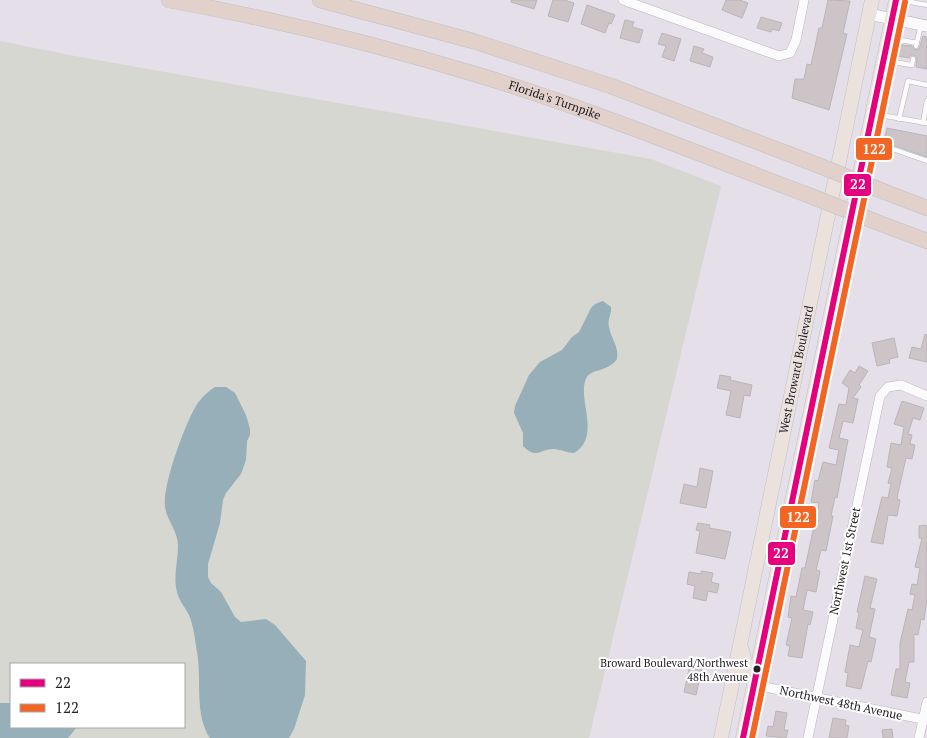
<svg xmlns="http://www.w3.org/2000/svg" width="927" height="738" viewBox="0 0 927 738" font-family="'PT Serif',serif">
<rect width="100%" height="100%" fill="#e4dfe9"/>
<!-- green -->
<path fill="#d6d7d0" fill-rule="evenodd" d="M0,41L75,56L651,159L721,186L589,738H0ZM11,664H184V727H11Z"/>
<!-- water -->
<g fill="#96afb8">
<path d="M603,301L611,307C612,314 607,320 609,327C611,339 619,346 617,359C607,373 590,368 586,379C577,399 602,437 574,453C567,453 561,449 553,449C540,449 537,460 523,446V433L514,413L515,406L529,375L540,362L562,350L572,337L579,332L591,308L595,304Z"/>
<path d="M215,387H226L235,393L246,415L250,429V435L247,441L246,460L241,474L226,493L223,500L220,523L208,564V577L211,583L221,592L235,617L241,622L266,619L275,625L306,661L305,695L294,729L289,738H210C194,714 202,680 197,652C195,640 194,627 189,615C185,607 179,601 177,592C173,576 178,562 178,546C178,531 167,521 165,507C162,486 185,424 196,406C200,399 208,391 215,387Z"/>
<path d="M0,703H11V727H77L68,738H0Z"/>
</g>
<!-- building -->
<g fill="#cdc4c7" stroke="#bbb5b8">
<path d="M511,0H537L534,9L511,2Z"/>
<path d="M553,0H564L574,3L568,22L548,16Z"/>
<path d="M726,0H740L748,3L742,18L722,10Z"/>
<path d="M828,0L850,1L843,33L847,34L829,110L792,98L795,79H804L807,64L811,65L819,28H822Z"/>
<path d="M587,5L615,15L611,24L609,23L605,33L581,24Z"/>
<path d="M761,17L782,23L779,31L772,29L771,32L757,28Z"/>
<path d="M625,20L634,22L632,27L643,30L639,43L620,38Z"/>
<path d="M662,33L681,39L674,61L662,57L666,46L658,44Z"/>
<path d="M923,36L927,37V69L916,67L917,58L914,55H911L909,58L897,56L899,45L912,46L915,50L919,49Z"/>
<path d="M694,46L704,49L702,53L713,57L710,67L690,61Z"/>
<path d="M887,128L927,136V157L884,142Z"/>
<path d="M925,334L927,335V362L909,358L912,347L921,349Z"/>
<path d="M894,338L898,357L889,359L890,363L877,366L872,343Z"/>
<path d="M859,366L868,371L859,385L861,387L853,398L858,399L853,423L843,421L839,438L848,440L837,498L835,497L831,516H833L826,551L821,550L816,570L820,571L816,592L807,590L803,610L813,612L810,625L808,624L802,658L788,656L790,646L786,645L792,618L788,617L791,596L796,597L802,568H805L819,503L811,502L815,480L818,481L823,462L836,465L839,450L829,448L839,404L846,405L849,388L842,383L850,370L855,373Z"/>
<path d="M720,375L731,377L730,380L752,385L750,396L744,395L740,418L726,415L731,391L717,388Z"/>
<path d="M902,401L924,408L920,420L913,418L908,434L912,435L910,444L915,445L912,459L906,458L898,493L897,499L900,500L897,516L888,515L883,544L871,542L882,497L888,498L891,484L888,483L892,468L887,467L891,443L901,445L904,427L894,424Z"/>
<path d="M700,468L713,471L706,508L680,503L684,484L697,487Z"/>
<path d="M698,523L710,525L709,528L731,532L725,559L696,553L700,531L696,530Z"/>
<path d="M924,525L927,526V598L924,620L921,619L918,635L914,634V662H909L905,682L910,683L907,698L891,695L896,669H900V643L908,609L912,610L915,595L910,594L912,584L917,585L920,568L915,567L922,538H919V526Z"/>
<path d="M701,571L713,573L711,582L719,584L717,593L708,591L706,601L693,598L695,586L687,584L689,572L701,574Z"/>
<path d="M865,576L877,579L870,608L875,609L869,637L876,639L871,662L868,661L861,689L846,686L848,673L845,672L850,645L859,647L863,630L856,628L859,613L857,612Z"/>
<path d="M690,665L702,668L696,695L684,692Z"/>
<path d="M776,711L787,713L784,730H788L786,738L766,736L768,726L773,727Z"/>
<path d="M833,718L846,720L845,725L849,726L847,738H829Z"/>
<path d="M892,729L893,738H883L882,730Z"/>
</g>
<g fill="none" stroke-linecap="round" stroke-linejoin="round">
<defs>
<g id="lane">
<path d="M910,0L911,2L927,5"/>
<path d="M901,42V40L917,43"/>
<path d="M916,46L921,25"/>
<path d="M886,61L912,65L913,59"/>
<path d="M874,114L927,123"/>
<path d="M899,119L908,81L927,85"/>
<path d="M923,123L927,101"/>
<path d="M868,144L890,148L927,161"/>
</g>
<g id="street">
<path d="M623,0L779,56L790,53L796,40L804,0"/>
<path d="M755,685L927,720"/>
<path d="M808,738L880,396L888,387L901,385L927,396"/>
<path d="M919,738L927,702"/>
</g>
<path id="secondary" d="M869,14L927,26"/>
<g id="primary">
<path d="M741,647L747,669L755,685"/>
<path id="s1" d="M721,738L872,0"/>
<path d="M743,738L896,0"/>
</g>
<g id="highway">
<path id="s2" d="M169,0C273,19 376,44 478,75C590,109 699,154 808,195"/>
<path d="M320,0L473,41L611,86L815,164"/>
<path d="M885,192L927,208"/>
<path d="M879,223L927,241"/>
</g>
</defs>
<!-- lane casing -->
<use href="#lane" stroke="#b9b5bc" stroke-width="5.5"/>
<!-- street casing -->
<use href="#street" stroke="#b9b5bc" stroke-width="10"/>
<!-- secondary casing -->
<use href="#secondary" stroke="#b9b5bc" stroke-width="12"/>
<!-- primary casing -->
<use href="#primary" stroke="#c1bfc4" stroke-width="15"/>
<!-- highway casing -->
<use href="#highway" stroke="#c1bfc4" stroke-width="16"/>
<!-- lane -->
<use href="#lane" stroke="#fbfafc" stroke-width="4.5"/>
<!-- street -->
<use href="#street" stroke="#fbfafc" stroke-width="9"/>
<!-- secondary -->
<use href="#secondary" stroke="#fbfafc" stroke-width="11"/>
<!-- primary -->
<use href="#primary" stroke="#ebe2de" stroke-width="14"/>
<!-- highway -->
<use href="#highway" stroke="#e1d1ca" stroke-width="15"/>
<defs>
<g id="highway-bridge">
<path d="M815,164L885,192"/>
<path d="M808,195L879,223"/>
</g>
</defs>
<!-- highway-bridge casing -->
<use href="#highway-bridge" stroke="#c1bfc4" stroke-width="16" stroke-linecap="butt"/>
<!-- highway-bridge -->
<use href="#highway-bridge" stroke="#e1d1ca" stroke-width="15"/>
<defs>
<path id="bus-1" d="M743,738L896,0"/>
<path id="bus-2" d="M752,738L905,2"/>
</defs>
<!-- bus-1 casing -->
<use href="#bus-1" stroke="#fff" stroke-width="10"/>
<!-- bus-2 casing -->
<use href="#bus-2" stroke="#fff" stroke-width="10"/>
<!-- bus-1 -->
<use href="#bus-1" stroke="#e5007d" stroke-width="6"/>
<!-- bus-2 -->
<use href="#bus-2" stroke="#f26522" stroke-width="6"/>
</g>
<!-- markers -->
<circle fill="#242027" stroke="#fff" stroke-width="2" cx="757" cy="669" r="4.5"/>
<g text-anchor="middle" stroke-width="4" stroke-linejoin="round" paint-order="stroke">
<!-- bus labels -->
<g font-size="11" fill="#242027" stroke="#fff" text-anchor="end">
<text x="748" y="667">Broward Boulevard/Northwest<tspan x="748" dy="14">48th Avenue</tspan></text>
</g>
<!-- street labels -->
<g font-size="12" fill="#242027" stroke="#fff">
<text dy="4" stroke="none"><textPath href="#s2" startOffset="399">Florida's Turnpike</textPath></text>
<text dy="4" stroke="none"><textPath href="#s1" startOffset="376">West Broward Boulevard</textPath></text>
<text transform="translate(845 561) rotate(-78)" y="4">Northwest 1st Street</text>
<text transform="translate(841 703) rotate(12)" y="4">Northwest 48th Avenue</text>
</g>
</g>
<g stroke="#fff" stroke-width="2">
<rect x="855" y="137" width="38" height="24" rx="5" fill="#f26522"/>
<rect x="843" y="173" width="29" height="24" rx="5" fill="#e5007d"/>
<rect x="779" y="505" width="38" height="24" rx="5" fill="#f26522"/>
<rect x="767" y="541" width="29" height="25" rx="5" fill="#e5007d"/>
</g>
<g font-size="14" text-anchor="middle" font-weight="bold" fill="#fff">
<text x="874" y="154">122</text>
<text x="858" y="189">22</text>
<text x="798" y="522">122</text>
<text x="781" y="558">22</text>
</g>
<!-- legend -->
<rect x="10" y="663" width="175" height="65" fill="#ffffff" stroke="#a7a6a9"/>
<rect x="20" y="679" width="25" height="8" fill="#e5007d" stroke="#a7a6a9"/>
<text x="55" y="688" font-size="15" fill="#242027">22</text>
<rect x="20" y="704" width="25" height="8" fill="#f26522" stroke="#a7a6a9"/>
<text x="55" y="713" font-size="15" fill="#242027">122</text>
</svg>
